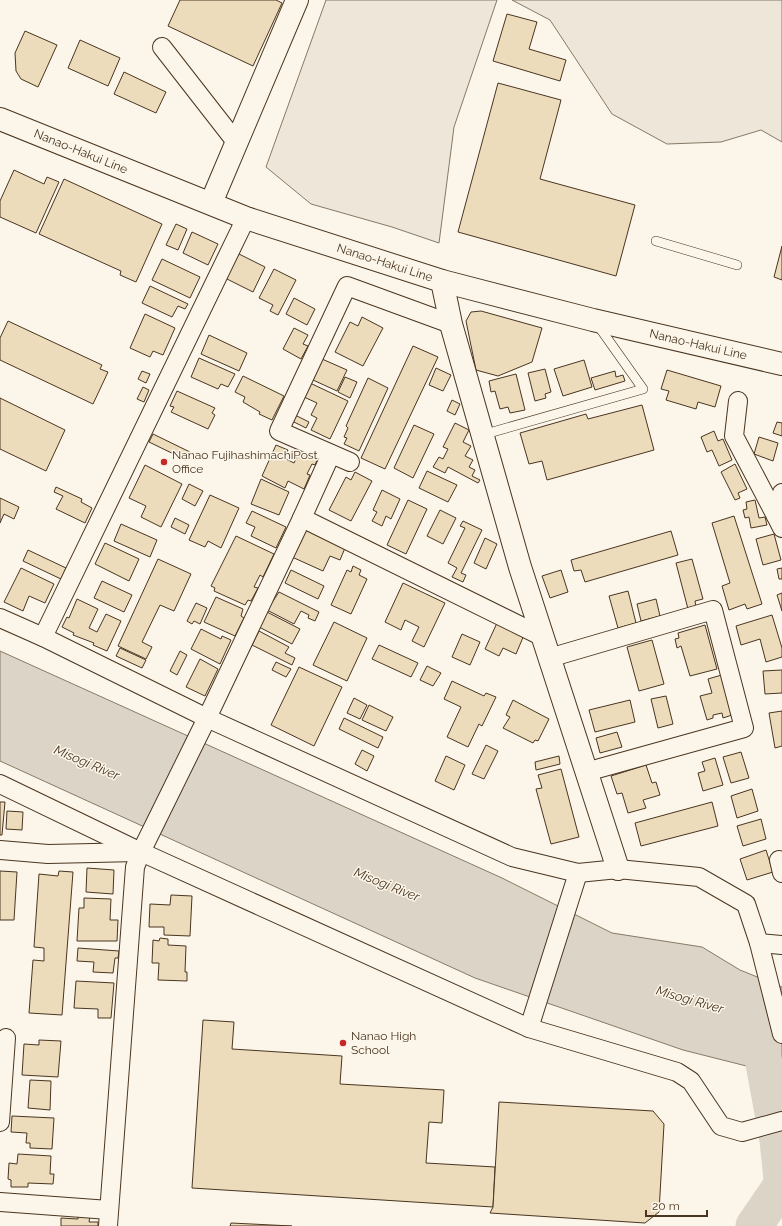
<svg xmlns="http://www.w3.org/2000/svg" width="782" height="1226" viewBox="0 0 782 1226" font-family="Raleway,sans-serif">
<rect width="100%" height="100%" fill="#fbf6e9"/>
<!-- green -->
<g fill="#ede6d9" stroke="#887966">
<path d="M326,0H497L454,127L439,243L392,227L311,204L266,167Z"/>
<path d="M512,0H782V142L761,130L721,142L667,144L612,114L550,20Z"/>
</g>
<!-- water -->
<path fill="#dcd4c6" stroke="#887966" d="M0,651L502,878L612,933L702,947L740,970L782,987V1075L683,1050L475,978L0,761Z"/>
<g fill="none" stroke-linecap="round" stroke-linejoin="round">
<!-- river -->
<g stroke="#dcd4c6" stroke-width="37">
<path d="M756,1020L778,1140L782,1179"/>
<path d="M754,1226L782,1185"/>
</g>
</g>
<!-- building -->
<g fill="#ecdcbc" stroke="#4a3520">
<path d="M180,0H276L282,3L253,66L168,26Z"/>
<path d="M507,14L537,22L529,49L566,60L560,81L493,61Z"/>
<path d="M25,31L57,45L38,87L21,79L16,71L15,53Z"/>
<path d="M80,40L120,58L108,86L68,68Z"/>
<path d="M124,72L166,92L156,113L114,94Z"/>
<path d="M498,83L561,100L540,179L635,205L616,276L458,232Z"/>
<path d="M14,170L44,184L47,177L59,182L36,233L0,217V201Z"/>
<path d="M64,179L162,224L136,282L120,275L121,271L39,234Z"/>
<path d="M176,224L187,229L178,250L166,245Z"/>
<path d="M192,232L218,244L208,265L183,253Z"/>
<path d="M782,246V280L774,277Z"/>
<path d="M237,253L265,267L253,292L225,278Z"/>
<path d="M162,259L200,277L190,298L152,280Z"/>
<path d="M274,269L296,280L278,315L270,311L273,305L259,298Z"/>
<path d="M150,286L188,304L185,309L178,306L172,317L142,303Z"/>
<path d="M294,298L315,309L307,325L286,314Z"/>
<path d="M481,311L542,328L532,362L498,376L476,370L466,321L471,312Z"/>
<path d="M145,314L175,328L163,355L153,351L150,357L130,348Z"/>
<path d="M362,317L383,328L363,366L335,352L350,322L358,326Z"/>
<path d="M8,321L102,365L100,369L108,372L93,404L0,360V338Z"/>
<path d="M294,328L308,335L303,344L308,346L301,359L283,349Z"/>
<path d="M209,335L247,353L239,371L201,354Z"/>
<path d="M413,346L438,357L385,469L361,458Z"/>
<path d="M199,358L235,374L228,387L221,384L218,389L191,377Z"/>
<path d="M322,359L347,370L337,391L313,380Z"/>
<path d="M584,360L592,387L563,396L554,369Z"/>
<path d="M436,368L451,375L443,391L429,385Z"/>
<path d="M545,369L551,392L545,394L546,398L535,401L528,373Z"/>
<path d="M667,370L721,386L715,407L698,402L696,409L666,400L669,391L661,389Z"/>
<path d="M142,371L150,374L146,383L138,379Z"/>
<path d="M615,371L616,377L623,375L625,381L595,390L591,378Z"/>
<path d="M516,374L525,410L510,413L508,407L500,409L495,391L491,392L489,381Z"/>
<path d="M243,376L284,396L272,420L259,414L260,412L243,402L245,397L235,392Z"/>
<path d="M345,377L357,382L350,398L338,392Z"/>
<path d="M368,378L388,388L359,451L344,444L347,438L344,437L348,428L346,426Z"/>
<path d="M310,383L348,401L330,439L311,430L317,418L311,415L317,403L304,397Z"/>
<path d="M143,387L149,390L144,402L137,399Z"/>
<path d="M177,391L215,408L212,413L215,415L208,429L171,412L174,407L170,406Z"/>
<path d="M0,398L65,430L46,471L0,449Z"/>
<path d="M452,400L460,404L455,415L447,411Z"/>
<path d="M642,405L654,450L547,480L542,461L529,464L520,433L586,414L588,419Z"/>
<path d="M295,415L309,422L306,428L292,421Z"/>
<path d="M777,422L782,423V436L773,433Z"/>
<path d="M455,423L469,430L463,442L471,446L465,456L473,460L469,467L475,470L472,476L480,480L478,483L448,467L445,473L433,467L439,457L443,459L448,449L443,447Z"/>
<path d="M414,425L434,434L413,478L394,468Z"/>
<path d="M714,431L718,441L723,439L732,460L719,466L712,450L707,452L701,437Z"/>
<path d="M153,434L190,452L186,460L149,442Z"/>
<path d="M759,437L778,443L773,461L754,454Z"/>
<path d="M276,445L288,450L284,458L294,463L301,448L319,456L315,465L312,464L307,474L310,475L304,489L288,481L285,488L262,476Z"/>
<path d="M735,464L747,489L738,493L740,498L735,500L721,472Z"/>
<path d="M145,465L182,484L161,527L141,517L146,506L129,498Z"/>
<path d="M427,471L457,485L448,502L419,488Z"/>
<path d="M355,472L372,481L351,521L329,510L346,477L351,480Z"/>
<path d="M261,479L289,492L279,515L251,504Z"/>
<path d="M189,484L203,491L195,506L182,499Z"/>
<path d="M56,487L82,499L81,502L92,508L85,523L56,509L63,496L54,492Z"/>
<path d="M382,490L400,499L391,519L386,516L382,526L372,521L377,512L373,510Z"/>
<path d="M210,495L239,508L221,548L208,541L205,547L189,540Z"/>
<path d="M0,498L19,507L14,519L4,514L0,523Z"/>
<path d="M408,500L427,509L406,554L387,545Z"/>
<path d="M755,500L759,518L765,517L767,525L751,528L749,517L745,518L743,510L747,509L746,502Z"/>
<path d="M440,510L456,518L443,544L427,536Z"/>
<path d="M252,511L286,527L276,548L251,536L255,527L246,523Z"/>
<path d="M734,516L762,604L747,609L745,604L729,610L722,586L730,583L712,523Z"/>
<path d="M175,518L189,525L185,534L171,527Z"/>
<path d="M463,521L482,530L461,573L466,575L463,582L452,577L457,568L448,563L465,528L460,526Z"/>
<path d="M121,524L157,540L150,557L114,541Z"/>
<path d="M306,530L345,548L340,560L330,556L323,571L292,557L295,551L296,552Z"/>
<path d="M671,531L678,555L585,582L581,570L574,571L571,560Z"/>
<path d="M774,534L781,560L763,565L756,539Z"/>
<path d="M236,536L274,554L263,577L260,575L254,587L258,588L251,601L248,600L245,605L214,591L215,588L211,586Z"/>
<path d="M485,538L497,544L486,569L474,563Z"/>
<path d="M105,543L139,559L129,581L95,564Z"/>
<path d="M28,550L66,568L61,579L23,561Z"/>
<path d="M158,559L191,574L174,611L160,605L142,642L152,647L146,659L118,646Z"/>
<path d="M692,559L703,599L695,601L696,607L688,609L676,563Z"/>
<path d="M353,566L361,570L359,575L367,579L351,614L331,605L347,570L351,572Z"/>
<path d="M21,568L54,584L45,603L29,596L23,611L4,602Z"/>
<path d="M782,568V579H779L777,569Z"/>
<path d="M291,570L324,586L318,599L285,583Z"/>
<path d="M561,570L568,592L550,598L542,576Z"/>
<path d="M102,581L132,595L124,612L94,598Z"/>
<path d="M403,583L445,603L424,647L412,641L419,627L405,620L401,630L385,622Z"/>
<path d="M628,591L636,623L618,628L609,596Z"/>
<path d="M279,592L319,612L315,621L308,618L309,615L301,611L294,624L267,610Z"/>
<path d="M782,593V611L777,595Z"/>
<path d="M216,597L243,609L241,616L244,618L235,636L204,622Z"/>
<path d="M77,599L98,609L89,628L97,632L106,614L121,621L107,651L93,645L94,643L73,635L74,633L62,627L67,617L69,618Z"/>
<path d="M656,599L660,616L641,621L637,604Z"/>
<path d="M196,603L207,608L200,624L194,621L192,624L187,621Z"/>
<path d="M267,612L300,629L292,644L259,627Z"/>
<path d="M772,615L782,648V657L766,662L760,639L741,645L736,626Z"/>
<path d="M334,622L367,638L347,681L313,665Z"/>
<path d="M497,623L524,635L516,654L503,648L499,656L485,649Z"/>
<path d="M705,625L717,669L690,676L681,646L677,648L675,639L679,638L678,633Z"/>
<path d="M201,629L221,639L222,636L231,640L220,664L191,649Z"/>
<path d="M259,631L289,647L285,653L295,658L292,665L252,645Z"/>
<path d="M462,634L480,642L470,665L452,657Z"/>
<path d="M652,640L664,684L639,691L627,647Z"/>
<path d="M379,645L418,663L411,677L372,659Z"/>
<path d="M120,648L146,660L142,668L116,656Z"/>
<path d="M180,651L187,655L177,675L170,671Z"/>
<path d="M200,659L218,669L205,696L186,687Z"/>
<path d="M276,662L291,669L286,677L272,670Z"/>
<path d="M427,666L441,673L433,686L420,680Z"/>
<path d="M299,667L342,687L314,746L271,725Z"/>
<path d="M782,670V693L765,694L763,671Z"/>
<path d="M725,674L735,714L723,718L722,713L713,715V718L707,720L700,696L712,693L708,679Z"/>
<path d="M452,681L484,696L486,693L496,697L482,726L479,724L468,747L447,737L461,707L444,699Z"/>
<path d="M666,696L673,724L658,728L651,699Z"/>
<path d="M354,698L367,705L360,719L347,713Z"/>
<path d="M513,700L549,719L538,741L535,740L533,743L503,728L510,717L506,715Z"/>
<path d="M630,700L635,722L595,732L589,710Z"/>
<path d="M369,705L393,717L386,731L362,720Z"/>
<path d="M782,711V746L775,748L769,713Z"/>
<path d="M344,718L383,737L378,748L339,729Z"/>
<path d="M617,732L622,747L600,753L596,738Z"/>
<path d="M486,745L498,751L484,779L472,774Z"/>
<path d="M362,750L374,756L367,771L355,764Z"/>
<path d="M741,752L749,778L731,783L723,757Z"/>
<path d="M446,756L465,765L454,790L435,781Z"/>
<path d="M559,756L560,764L536,770L535,762Z"/>
<path d="M715,758L723,785L703,791L698,773L705,771L702,762Z"/>
<path d="M646,765L652,783L656,782L660,795L643,800L646,808L628,813L622,793L617,794L611,776Z"/>
<path d="M561,769L579,837L551,844L536,789L542,788L538,775Z"/>
<path d="M752,789L758,811L737,818L731,796Z"/>
<path d="M0,802H5L2,835H0Z"/>
<path d="M712,802L718,826L641,846L635,823Z"/>
<path d="M7,811L23,812L22,830L6,829Z"/>
<path d="M761,819L766,839L743,846L737,826Z"/>
<path d="M766,850L773,872L747,880L740,859Z"/>
<path d="M87,868L114,870L113,894L86,892Z"/>
<path d="M0,871L17,872L14,920H0Z"/>
<path d="M59,871L73,872L62,1015L29,1013L33,960L44,961V948L34,947L39,874L58,876Z"/>
<path d="M171,895L192,896L190,936L164,935V927H149L150,904L170,905Z"/>
<path d="M84,898L111,899L110,920H118L117,941H77L79,908H84Z"/>
<path d="M160,938L168,939V945L186,946L185,972H187V981L158,980L159,963H152L153,940L159,941Z"/>
<path d="M78,948L119,951L118,958H115L113,973L93,972L94,962L77,961Z"/>
<path d="M76,981L114,983L111,1018H98V1009L74,1008Z"/>
<path d="M203,1020L234,1022L232,1049L342,1056L340,1084L444,1090L442,1123L429,1122L426,1163L495,1167L493,1207L192,1188Z"/>
<path d="M39,1040L61,1041L58,1077L22,1075L24,1044L39,1045Z"/>
<path d="M30,1080L51,1081L50,1110L28,1108Z"/>
<path d="M499,1102L653,1111L664,1124L659,1212L645,1223L490,1213L493,1207Z"/>
<path d="M12,1116L54,1118L52,1149L30,1148V1143H26L27,1133L11,1132Z"/>
<path d="M18,1154L51,1156L50,1174H54L53,1184L28,1183V1187H11V1180L8,1179L9,1163L17,1164Z"/>
<path d="M78,1216H90L89,1222H98V1226H61V1218L78,1219Z"/>
<path d="M231,1223L292,1226H230Z"/>
</g>
<g fill="none" stroke-linecap="round" stroke-linejoin="round">
<defs>
<g id="lane">
<path d="M656,241L737,265"/>
<path d="M482,435L643,389L597,324"/>
</g>
<g id="street">
<path d="M162,47L236,142"/>
<path d="M738,401L734,436L776,516"/>
<path d="M331,454L302,518L541,636"/>
<path d="M350,462L279,431L347,286L451,324"/>
<path d="M782,493L776,516L782,528"/>
<path d="M0,618L43,637L207,718L512,857L578,873L618,869L699,877L746,904L759,943L782,1034"/>
<path d="M43,637L246,218"/>
<path d="M549,658L713,610L744,728L586,772"/>
<path d="M0,784L141,852L529,1028L677,1072L691,1081L721,1126L742,1132L782,1121"/>
<path d="M0,850L48,854L138,852"/>
<path d="M779,860L782,873"/>
<path d="M759,943L782,945"/>
<path d="M529,1028L578,873"/>
<path d="M0,1122L6,1038"/>
<path d="M0,1202L109,1210"/>
<path d="M108,1226L135,867L141,852L207,718L302,518"/>
</g>
<g id="secondary">
<path d="M211,203L297,0"/>
<path d="M442,281L451,324L520,567L618,869"/>
</g>
<g id="primary">
<path id="s1" d="M0,119L246,218L442,281L593,320L782,364"/>
</g>
</defs>
<!-- lane casing -->
<use href="#lane" stroke="#4a3520" stroke-width="10"/>
<!-- street casing -->
<use href="#street" stroke="#4a3520" stroke-width="20"/>
<!-- secondary casing -->
<use href="#secondary" stroke="#4a3520" stroke-width="24"/>
<!-- primary casing -->
<use href="#primary" stroke="#4a3520" stroke-width="24"/>
<!-- lane -->
<use href="#lane" stroke="#fbf6e9" stroke-width="9"/>
<!-- street -->
<use href="#street" stroke="#fbf6e9" stroke-width="18"/>
<!-- secondary -->
<use href="#secondary" stroke="#fbf6e9" stroke-width="22"/>
<!-- primary -->
<use href="#primary" stroke="#fbf6e9" stroke-width="22"/>
</g>
<!-- markers -->
<g fill="#c62828" stroke="#fbf6e9" stroke-width="1.5">
<circle cx="164" cy="462" r="4"/>
<circle cx="343" cy="1043" r="4"/>
</g>
<g text-anchor="middle" stroke-width="3" stroke-linejoin="round" paint-order="stroke">
<!-- street labels -->
<g font-size="12" fill="#4a3520" stroke="#fbf6e9">
<text dy="4" stroke="none"><textPath href="#s1" startOffset="87">Nanao-Hakui Line</textPath></text>
<text dy="4" stroke="none"><textPath href="#s1" startOffset="411">Nanao-Hakui Line</textPath></text>
<text dy="4" stroke="none"><textPath href="#s1" startOffset="735">Nanao-Hakui Line</textPath></text>
</g>
<!-- poi labels -->
<g font-size="12" fill="#4a3520" stroke="#fbf6e9" text-anchor="start">
<text x="172" y="459">Nanao FujihashimachiPost<tspan x="172" dy="14">Office</tspan></text>
<text x="351" y="1040">Nanao High<tspan x="351" dy="14">School</tspan></text>
</g>
<!-- water labels -->
<g font-size="13" font-style="italic" fill="#4a3520" stroke="#fbf6e9">
<text transform="translate(87 762) rotate(23)" y="5">Misogi River</text>
<text transform="translate(387 884) rotate(22)" y="5">Misogi River</text>
<text transform="translate(690 999) rotate(16)" y="5">Misogi River</text>
</g>
</g>
<!-- scale -->
<path d="M646 1210v6h61v-6" fill="none" stroke="#4a3520" stroke-width="2"/>
<text x="652" y="1210" font-size="12" fill="#4a3520" stroke="#fbf6e9" stroke-width="3" paint-order="stroke">20 m</text>
</svg>
